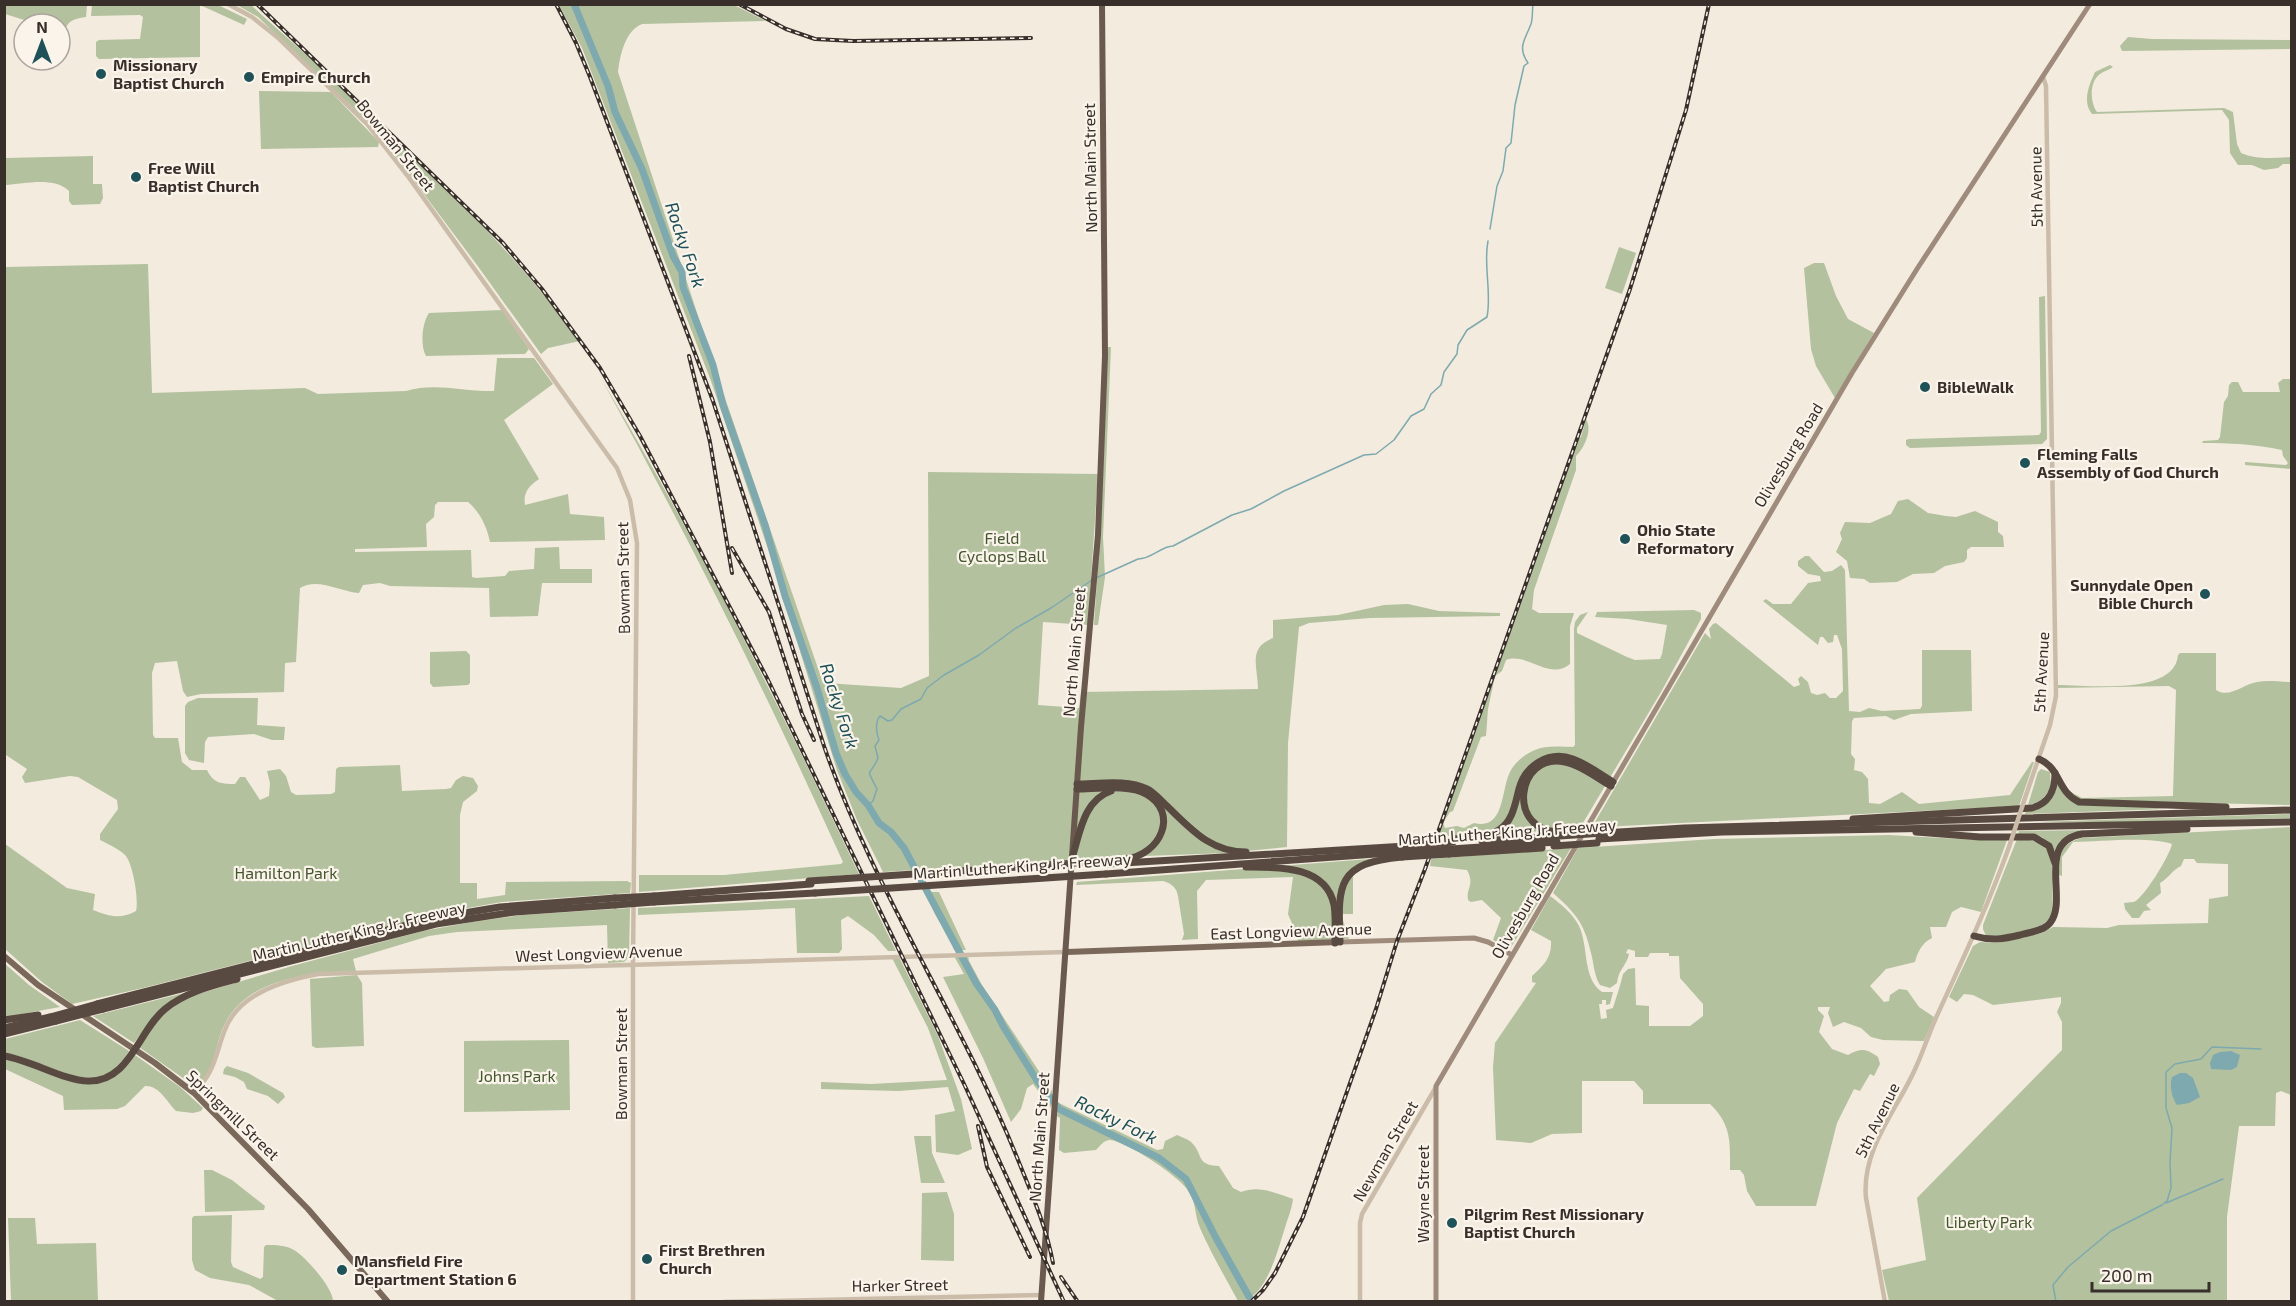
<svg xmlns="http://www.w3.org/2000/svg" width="2296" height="1306" viewBox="0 0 2296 1306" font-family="'Exo 2',sans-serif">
<rect width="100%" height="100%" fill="#f2ebde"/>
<!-- green -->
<g fill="#b3c19e">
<path d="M216,4L247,19L244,25L200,5V57L99,59L96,56V42L99,40L140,39L143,17L140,15L91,16L92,5Z"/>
<path d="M4,5L5,4L87,5L86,17C57,20 68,36 60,53V24H37L5,14Z"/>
<path d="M237,5H251C367,110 486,215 580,341L548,348L541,354L477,265L376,130L258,17Z"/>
<path d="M559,5H734L766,21L642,24C625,31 620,55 618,72L724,395L822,680L825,683L901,688L929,676L928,472L1098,474L1088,625L1043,622L1038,705L1079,708L1081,692L1258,689C1258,667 1247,648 1273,638V620L1338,615L1384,605L1408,604L1439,611L1500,613V616L1370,618L1309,623L1299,627L1288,743L1287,847L1227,853L1118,857L883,872L857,820L837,770L769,552L711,381L582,48Z"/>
<path d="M2128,37L2152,39L2291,40V49L2122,51L2120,46Z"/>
<path d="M2110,65L2113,67C2109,70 2104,71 2100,74C2089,82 2090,103 2097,112L2224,108L2233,112L2237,144L2241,153C2257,160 2274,158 2291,157V164H2283L2278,168L2264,170L2252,165H2238L2230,153L2229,120L2222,110L2092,114C2082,102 2089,85 2095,72Z"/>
<path d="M259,91L331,92L379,142L378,147L261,149Z"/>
<path d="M93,156V184H102L103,198L100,204L72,205L69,201V191C54,176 24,184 5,185V158Z"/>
<path d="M1619,247L1636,253L1622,294L1605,288Z"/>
<path d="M1814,263H1824L1836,296L1848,319L1874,333L1835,398L1816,366L1811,349L1804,268Z"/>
<path d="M148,264L152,393L305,388L318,394L406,391C435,382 465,392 494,391L497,358H534L553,384L504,420L539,479C529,486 523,492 525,505L568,494L570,514L604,517L605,540L490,542C487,527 480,512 468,502H438L435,505L434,517L426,524L427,547L355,549V552L471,550L472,577L476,578L505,576L509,571L534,569L535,548L559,547L560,569H592V583H542L538,616L490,617L489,588L390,586L380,583L363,585L359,593C341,592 317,577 300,588L296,662L285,663L284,692L201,694L187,697L183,691L177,661L155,663L152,673L153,735L155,738H178L182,762L192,770H207C213,783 221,784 235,784L240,777H245L260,800L269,796L270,783L267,771L280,769L286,776L291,792L296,795L331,794L335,792L336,769L339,767L400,765L402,791L446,789L451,788L456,780L463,776L473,778L478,786L477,791L463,802L460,815V883H477V899L505,895L506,882L627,881L631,883L630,893L502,902L439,913L143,988L72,1004L42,982L5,949V844L67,888L95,894L93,910C109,916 120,920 136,911C139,900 133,863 125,855C119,849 108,844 100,840V834L118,809L117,800L78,777L70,776L25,783L22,777L27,769L6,755L5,751V267Z"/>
<path d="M2045,296L2047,439L2042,444L1910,448L1906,445V440L1909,439L2039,435L2041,432L2039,297Z"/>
<path d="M502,310L529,349L525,354L426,356C420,345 422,323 429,313Z"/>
<path d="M1107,347H1111L1103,537L1105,577L1098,625H1094L1101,518Z"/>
<path d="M2283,379H2291V469L2245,465V462L2286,465L2288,463L2283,456L2282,450C2255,444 2230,443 2202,443L2203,441L2218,440L2220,437L2224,402L2228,396L2229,385L2232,382H2238L2243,392H2280L2278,383Z"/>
<path d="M602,380C697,540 779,706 859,874L639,892V875H724L841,864L843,862C769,698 689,538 602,380Z"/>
<path d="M1586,419C1593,430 1584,448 1576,456V470L1534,590L1532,609L1539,613H1574L1570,626V664C1550,681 1527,652 1506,660L1502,671L1495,676L1488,709L1486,736L1481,737L1453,811L1450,812L1443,823L1445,828L1457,826L1464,828L1474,823C1505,831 1501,789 1510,772C1515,762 1525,754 1535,750C1546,745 1561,747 1573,747L1575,745L1574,629L1575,622L1580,615L1588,612L1577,628V633L1627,657L1635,660L1660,659L1662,654L1667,625L1628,619L1595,617L1597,612L1694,610L1701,613V619L1661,692L1580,828L1495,835L1437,836L1578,438L1581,437Z"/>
<path d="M1908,499L1928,513L1946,516L1956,517L1975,511L1998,522V532L2003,536L2004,547H1971L1967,550V558L1964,562L1945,566L1934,573L1913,574L1897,582L1870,583L1864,579L1850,578L1847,561L1836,552L1842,539L1840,533L1845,522L1870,523L1891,514L1898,501Z"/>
<path d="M1805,556H1809L1824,572L1832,571L1841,565L1845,570L1849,711L1860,712L1869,708L1882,711L1920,709L1922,706V650H1971L1972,711L1911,714L1894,720L1886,716L1854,718L1852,721L1851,754L1855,759L1854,770L1862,772L1868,779L1869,803L1880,804L1902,792L1919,804L2010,795L2032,762H2034L2019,806L1602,827V825L1595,822L1705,633L1711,639L1709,629L1713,624L1716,623L1794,687L1800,685L1798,679L1801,676L1808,682L1811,693L1817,695L1825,693L1830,698H1836L1843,691L1842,649L1837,635H1834L1833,642L1828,643L1823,637H1820L1818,645L1763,601L1766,599L1773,604H1791L1808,583L1821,581L1820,576L1808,574L1798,566V561Z"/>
<path d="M466,651L470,655V683L468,685L433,687L430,683V652Z"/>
<path d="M2180,653H2216V690C2229,699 2244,684 2257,682C2268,680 2280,682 2291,682V805L2079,800L2069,791L2082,798L2173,796L2176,690L2169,686L2058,688V685C2088,685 2175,696 2178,655Z"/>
<path d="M198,698H258L257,725L285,727L284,740H272L254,734L208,737L205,742L204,763L189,760L185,753V706L188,702Z"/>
<path d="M2041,769L2050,772L2051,788L2041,801L2028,805L2038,772Z"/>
<path d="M2057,783L2071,800L2166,809L2025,814L2026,811L2035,809Z"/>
<path d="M2292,814L2291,818L2137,822H2028Z"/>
<path d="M2291,827V1095L2281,1091L2276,1093L2275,1126H2239L2227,1217V1301H1889L1882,1270L1926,1260L1917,1198L2062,1050V1022L2057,1012L2061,1003V997L1993,1005L1973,995L1964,994L1957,1002L1949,997L1973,946L1980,942L1993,943L2010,940L2042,933L2053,927L2107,928L2119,925L2208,923L2209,899L2228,896V864L2197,863L2194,859H2184L2181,866C2172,870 2169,878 2160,883L2161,893L2146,905L2151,910L2144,911L2139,918H2132L2125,909L2124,903C2125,903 2132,902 2134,902C2144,898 2170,855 2172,844C2148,836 2099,842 2073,842L2062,857V876L2059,875C2060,855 2059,844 2082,838Z"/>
<path d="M2107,830L2083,832L2055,851L2042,837L2018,834L2019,831Z"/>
<path d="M1889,835L1977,840H2007L1981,912L1961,907L1952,912L1946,927H1930L1932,938C1922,943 1918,951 1915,962L1886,969L1870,986L1884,1002L1889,1001L1890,995L1899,989L1907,990L1919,1007L1934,1017L1924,1041L1883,1040L1871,1037L1861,1028L1844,1022L1833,1027L1828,1013L1830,1007H1818V1010L1824,1016L1819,1032L1832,1049L1848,1055C1861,1048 1866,1048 1878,1057L1880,1064L1874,1076L1870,1074L1860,1091L1854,1089L1837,1123L1816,1206H1756L1747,1191L1744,1175L1740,1170H1730C1730,1143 1732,1125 1710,1104H1643V1091L1634,1081H1582V1133L1552,1134L1531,1143L1496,1140L1493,1067L1495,1043L1536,983L1532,982V976C1543,966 1552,958 1551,941L1531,930L1550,896C1561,904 1573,914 1579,926C1589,947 1582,978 1602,992H1613L1610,1004L1606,1005V1000H1602V1004H1599L1601,1019L1607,1018L1606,1010L1613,1008C1617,995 1620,987 1623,974L1628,969L1635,968L1636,1005L1649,1006V1026H1690L1703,1016V1004L1680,978L1679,956H1669V953H1650L1648,957H1635V951L1628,949L1626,953L1629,954C1627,965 1618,970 1617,983L1610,988L1600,985C1595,977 1594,967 1592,957C1585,925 1578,915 1553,893L1578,848L1714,839Z"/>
<path d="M2017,839C2054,840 2053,857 2052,888C2052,898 2054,912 2048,920C2039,932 2000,937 1986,936L1983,929V925Z"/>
<path d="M1571,848L1510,949L1493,940L1501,918L1482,900L1471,902L1468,900C1466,887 1475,885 1467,870L1430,866L1431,859Z"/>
<path d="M1369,859L1381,862L1365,866L1353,876V914H1341L1349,939L1298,941L1297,935L1288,914L1293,877L1206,880L1197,891L1198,939L1182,940L1184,934L1178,896C1177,888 1171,883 1163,881L1076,885L1077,882Z"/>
<path d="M931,892H939L966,950H954C952,931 926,914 931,892Z"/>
<path d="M869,896L896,951H888L874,935L848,916L841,920L842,949L839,953H797L795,908L638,915V908Z"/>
<path d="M630,908L629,957L624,962L608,963L607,925L457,932L429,936L353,959L356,971C306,972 237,980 220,1036C215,1052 212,1075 197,1085L190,1083L139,1047L162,1015L188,997L292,966L423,931L472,922L522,915Z"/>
<path d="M968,955L969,961L982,985L1052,1091L1051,1108L1033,1084L1027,1088L1021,1109L1011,1122L983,1058L943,977L964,974L954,956Z"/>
<path d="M899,957L938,1036L961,1099L972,1149L958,1155L936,1152L935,1115L955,1111L948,1087L899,1091L821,1089V1082L871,1084L947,1080L928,1028L892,958Z"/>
<path d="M4,963L29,985L60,1007L5,1017Z"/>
<path d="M357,975L362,983L364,1046L316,1048L312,1046L310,979Z"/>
<path d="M184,993V994L156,1014L134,1043L93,1016Z"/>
<path d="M80,1020L129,1051C97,1106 49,1059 5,1053V1039Z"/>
<path d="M569,1040L570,1110L464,1112V1041Z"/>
<path d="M135,1055L180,1087L203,1108L201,1111L193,1113L176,1111C167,1102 159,1085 145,1086L125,1106L117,1109L64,1110L63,1096L5,1069V1058L84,1084C109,1083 119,1072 135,1055Z"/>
<path d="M227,1066L248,1073L283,1093L285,1097L278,1104L268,1096L247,1089L244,1082L235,1077L223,1074L224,1069Z"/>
<path d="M1059,1103L1157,1150L1163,1149L1165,1141L1177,1135C1181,1137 1188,1139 1191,1142C1204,1154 1195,1165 1219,1166L1233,1188L1241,1192C1260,1185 1274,1193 1293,1199C1292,1209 1287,1220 1284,1231C1277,1252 1265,1302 1238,1301C1225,1277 1211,1253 1200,1228C1195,1217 1196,1204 1190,1193C1182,1178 1127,1141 1110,1140C1104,1140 1100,1146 1096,1150L1064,1153L1059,1150L1060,1118L1057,1116Z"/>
<path d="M914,1136H931L932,1153L945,1183H921Z"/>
<path d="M204,1170H212L232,1180L265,1206L264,1210L205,1212Z"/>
<path d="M947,1192L954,1214V1261L921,1260L922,1193Z"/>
<path d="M232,1215L231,1262L233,1267L260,1279L263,1277L264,1247L266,1245C276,1245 285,1245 294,1250C306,1257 333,1288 333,1301H278L249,1285L210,1278L195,1270L192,1260V1218L194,1216Z"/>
<path d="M8,1218H35L37,1244L96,1243L98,1301H11Z"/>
</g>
<!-- water -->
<g fill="#7ea9af">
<path d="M2231,1051L2240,1055L2237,1067L2231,1070L2211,1069L2210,1063L2213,1055L2220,1052Z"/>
<path d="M2180,1073H2186L2193,1078L2200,1097L2189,1103L2177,1105C2172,1098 2169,1086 2172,1077Z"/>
</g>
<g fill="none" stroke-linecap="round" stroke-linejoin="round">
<!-- stream -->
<g stroke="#7ea9af" stroke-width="1.5">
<path d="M1490,229L1497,186L1503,171L1506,148L1511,143L1515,105L1524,66L1528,63C1517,47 1525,40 1531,24C1533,18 1532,11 1533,4"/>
<path d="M1096,578L1138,559C1152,559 1161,546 1173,546L1232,515L1251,509L1284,491L1364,455L1376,454L1394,440L1411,416L1424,409L1431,394L1441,385L1444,372L1457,354L1458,345L1467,330L1487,317C1492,291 1483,266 1488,241"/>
<path d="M868,805L873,801L877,789C865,765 869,779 878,758L875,746L879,740C876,733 875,722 880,716L888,721L892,720L901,709L921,699L927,688L944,675L979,655L1016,628L1051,608L1092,580"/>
<path d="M2166,1203L2223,1179"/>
<path d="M2163,1204L2167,1201L2171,1188L2170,1162L2172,1128L2166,1108V1072L2175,1064L2201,1059L2212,1047L2261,1049"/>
<path d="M2056,1302L2053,1285L2068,1267L2111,1231L2162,1205"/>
</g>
<!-- river -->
<path stroke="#7ea9af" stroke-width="7" d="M574,4L608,86L615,112L642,169L673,256L682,272L683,287L713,365L723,405L765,525L785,596L817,688L836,753L845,774L856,792L868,805L879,823L891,832L904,848L976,983L995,1010L1003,1026L1036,1079L1059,1109L1159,1158L1186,1179L1216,1238L1252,1302"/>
<!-- tertiary -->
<g stroke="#cbbcaa" stroke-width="4.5">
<path d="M228,4L252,17L277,37L368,125L407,175L617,468L630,500L637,543L633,965V1302"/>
<path d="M2025,798L2050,725L2056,696L2047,149L2046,86L2043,77"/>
<path d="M194,1093C214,1073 215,1057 224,1032C237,994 282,981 318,974L1066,952"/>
<path d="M723,1302L1042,1295"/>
<path d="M1360,1302V1223L1362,1214L1436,1087"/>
<path d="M1885,1302L1866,1198C1861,1149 1898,1109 1916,1067C1923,1052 1928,1036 1935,1020C1961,963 1988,906 2009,847"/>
</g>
<!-- secondary -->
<g stroke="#9e8b7b" stroke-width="5">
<path d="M1340,942L1474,938L1488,942L1512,955"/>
<path d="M1436,1302V1086L1852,373L1917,269L2090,4"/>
</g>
<!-- primary -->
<g stroke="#7a685b" stroke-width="6">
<path d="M1067,952L1339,942"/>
<path d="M4,956L38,985L155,1063L194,1093L308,1209L388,1302"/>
</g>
<!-- trunk -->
<path stroke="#6a594e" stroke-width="6" d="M1041,1302L1081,727L1098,535L1105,356L1102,4"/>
<!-- motorway -->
<g stroke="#594a41" stroke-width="7">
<path d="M2039,759C2061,768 2057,792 2079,802L2226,807"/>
<path d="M1077,784C1098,784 1127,779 1147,789C1155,793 1161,801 1168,807C1192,830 1211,852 1246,852"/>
<path d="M1077,789C1095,789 1130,784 1146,794C1180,813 1160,855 1126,859"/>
<path d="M1853,819L2032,808C2050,803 2055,790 2055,773"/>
<path d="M1562,832C1505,834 1516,751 1565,762C1581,765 1597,778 1611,786"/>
<path d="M1916,832L1980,837H2034L2049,846L2055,863"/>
<path d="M1603,833L1684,828L2292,810"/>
<path d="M1454,839C1470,838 1486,839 1499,830C1513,821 1515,804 1519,789C1525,766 1548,750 1573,759C1587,764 1600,774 1613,782"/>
<path d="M1599,839L1722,832L2292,822"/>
<path d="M1482,841L1558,836"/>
<path d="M1451,849L1557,842"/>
<path d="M1449,854L1542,848"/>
<path d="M1073,855C1080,832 1084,800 1111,791"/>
<path d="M1107,864L1406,846"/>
<path d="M1246,867C1277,867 1326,865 1334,905C1336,917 1335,930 1335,943"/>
<path d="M1106,874L1403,852"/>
<path d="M654,896L811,884"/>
<path d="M654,902L815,893"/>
<path d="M1974,936C1991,941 2004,939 2020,935C2030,932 2044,931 2050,923C2069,900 2035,842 2082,834L2187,829"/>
<path d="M1340,942C1338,885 1336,863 1402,857"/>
<path d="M97,1004L434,918L500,907L615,898"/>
<path d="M103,1009L436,924L515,912L615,905"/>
<path d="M4,1020L38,1015"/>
<path d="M4,1028L50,1017"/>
<path d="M4,1034L56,1021"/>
<path d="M4,1056C31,1060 65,1081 88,1081C130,1082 138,1031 165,1009C186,992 211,986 237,979"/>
</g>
<defs>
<g id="rail">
<path d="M257,4L503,243L542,289L600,368L640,436L768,680L965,1086L1064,1302"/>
<path d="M556,4L576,43L590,77L713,401L824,746C873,889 959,1015 1016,1155C1030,1190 1046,1225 1053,1263"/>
<path d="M739,4L786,29L815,39L853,41L1031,38"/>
<path d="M689,356L710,442L732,573"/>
<path d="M732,548L769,612L802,714L814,740"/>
<path d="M978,1126L987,1167L1030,1257"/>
<path d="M1061,1277L1078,1302"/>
<path d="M1251,1302L1263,1290L1275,1273L1303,1217L1376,1009L1397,941L1425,869L1630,289L1686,110L1709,4"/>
</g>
</defs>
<!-- rail casing -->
<use href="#rail" stroke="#382f2a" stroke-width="4"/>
<!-- rail -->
<use href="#rail" stroke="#faf4eb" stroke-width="1.5" stroke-dasharray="4.5" stroke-linecap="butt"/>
<!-- tertiary-bridge -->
<path stroke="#cbbcaa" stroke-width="4.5" d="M2009,847L2025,798"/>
<!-- motorway-bridge -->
<g stroke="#594a41" stroke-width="7">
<path d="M1560,836L1603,833"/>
<path d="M1406,846L1453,842"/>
<path d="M1554,846L1597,843"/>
<path d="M1403,852L1451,849"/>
<path d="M1402,857L1449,854"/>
<path d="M809,881L1107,861"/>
<path d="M815,893L1106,874"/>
<path d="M615,898L654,896"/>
<path d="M615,905L654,902"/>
<path d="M50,1017L97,1004"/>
<path d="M56,1021L103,1009"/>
</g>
</g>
<!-- markers -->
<g fill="#1f5159" stroke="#faf4eb" stroke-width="2">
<circle cx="101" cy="74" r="6"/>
<circle cx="249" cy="77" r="6"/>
<circle cx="136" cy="177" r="6"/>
<circle cx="1925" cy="387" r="6"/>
<circle cx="2025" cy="463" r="6"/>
<circle cx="1625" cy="539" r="6"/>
<circle cx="2205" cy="594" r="6"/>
<circle cx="1452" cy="1223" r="6"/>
<circle cx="647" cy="1259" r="6"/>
<circle cx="342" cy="1270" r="6"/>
</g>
<g text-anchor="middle" stroke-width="4.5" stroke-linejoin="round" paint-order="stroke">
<!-- poi labels -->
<g font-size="16" font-weight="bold" fill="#382f2a" stroke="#faf4eb" text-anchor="start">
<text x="113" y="71">Missionary<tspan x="113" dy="18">Baptist Church</tspan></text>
<text x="261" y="83">Empire Church</text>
<text x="148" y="174">Free Will<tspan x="148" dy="18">Baptist Church</tspan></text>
<text x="1937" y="393">BibleWalk</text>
<text x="2037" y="460">Fleming Falls<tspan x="2037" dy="18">Assembly of God Church</tspan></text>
<text x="1637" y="536">Ohio State<tspan x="1637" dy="18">Reformatory</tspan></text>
<text x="2193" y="591" text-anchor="end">Sunnydale Open<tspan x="2193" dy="18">Bible Church</tspan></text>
<text x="1464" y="1220">Pilgrim Rest Missionary<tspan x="1464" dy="18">Baptist Church</tspan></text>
<text x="659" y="1256">First Brethren<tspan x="659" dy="18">Church</tspan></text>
<text x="354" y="1267">Mansfield Fire<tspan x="354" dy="18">Department Station 6</tspan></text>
</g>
<!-- street labels -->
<g font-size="16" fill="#382f2a" stroke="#faf4eb">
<text transform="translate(396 145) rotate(51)" y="6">Bowman Street</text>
<text transform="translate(1090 168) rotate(-91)" y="6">North Main Street</text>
<text transform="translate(2036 187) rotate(-91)" y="6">5th Avenue</text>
<text transform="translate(1788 455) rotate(-59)" y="6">Olivesburg Road</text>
<text transform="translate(623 578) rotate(-91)" y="6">Bowman Street</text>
<text transform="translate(1074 652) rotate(-85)" y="6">North Main Street</text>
<text transform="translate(2041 672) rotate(-87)" y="6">5th Avenue</text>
<text transform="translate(1507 832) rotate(-4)" y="6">Martin Luther King Jr. Freeway</text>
<text transform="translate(1022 866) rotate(-4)" y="6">Martin Luther King Jr. Freeway</text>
<text transform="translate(1525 906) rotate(-60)" y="6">Olivesburg Road</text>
<text transform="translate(359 931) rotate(-13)" y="6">Martin Luther King Jr. Freeway</text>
<text transform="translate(1291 931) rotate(-2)" y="6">East Longview Avenue</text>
<text transform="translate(599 953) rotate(-2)" y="6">West Longview Avenue</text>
<text transform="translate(621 1064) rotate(-90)" y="6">Bowman Street</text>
<text transform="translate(233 1115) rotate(44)" y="6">Springmill Street</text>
<text transform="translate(1877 1120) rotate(-64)" y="6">5th Avenue</text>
<text transform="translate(1039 1137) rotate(-86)" y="6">North Main Street</text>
<text transform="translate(1385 1151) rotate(-60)" y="6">Newman Street</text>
<text transform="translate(1423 1194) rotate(-90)" y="6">Wayne Street</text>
<text transform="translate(900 1285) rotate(-1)" y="6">Harker Street</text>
</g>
<!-- park labels -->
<g font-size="16" fill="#44562e" stroke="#faf4eb">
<text x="1002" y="544">Field<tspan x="1002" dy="18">Cyclops Ball</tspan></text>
<text x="286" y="879">Hamilton Park</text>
<text x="517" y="1082">Johns Park</text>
<text x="1989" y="1228">Liberty Park</text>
</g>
<!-- water labels -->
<g font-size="18" font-style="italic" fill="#1f5159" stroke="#faf4eb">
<text transform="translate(685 245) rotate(71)" y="6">Rocky Fork</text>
<text transform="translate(839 706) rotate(72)" y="6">Rocky Fork</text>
<text transform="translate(1116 1120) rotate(26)" y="6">Rocky Fork</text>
</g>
</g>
<!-- border -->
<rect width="2296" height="1306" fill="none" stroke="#382f2a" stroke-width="12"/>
<!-- north arrow -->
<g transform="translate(42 42)"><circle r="28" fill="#faf4eb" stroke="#aca59e" stroke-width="1.5"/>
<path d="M0-4.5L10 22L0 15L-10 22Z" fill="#1f5159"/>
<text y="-9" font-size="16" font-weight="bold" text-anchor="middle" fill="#382f2a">N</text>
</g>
<!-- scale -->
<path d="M2092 1282v9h117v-9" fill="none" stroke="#382f2a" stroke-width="3"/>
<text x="2101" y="1282" font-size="18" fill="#382f2a" stroke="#faf4eb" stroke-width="4.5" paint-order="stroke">200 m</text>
</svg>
